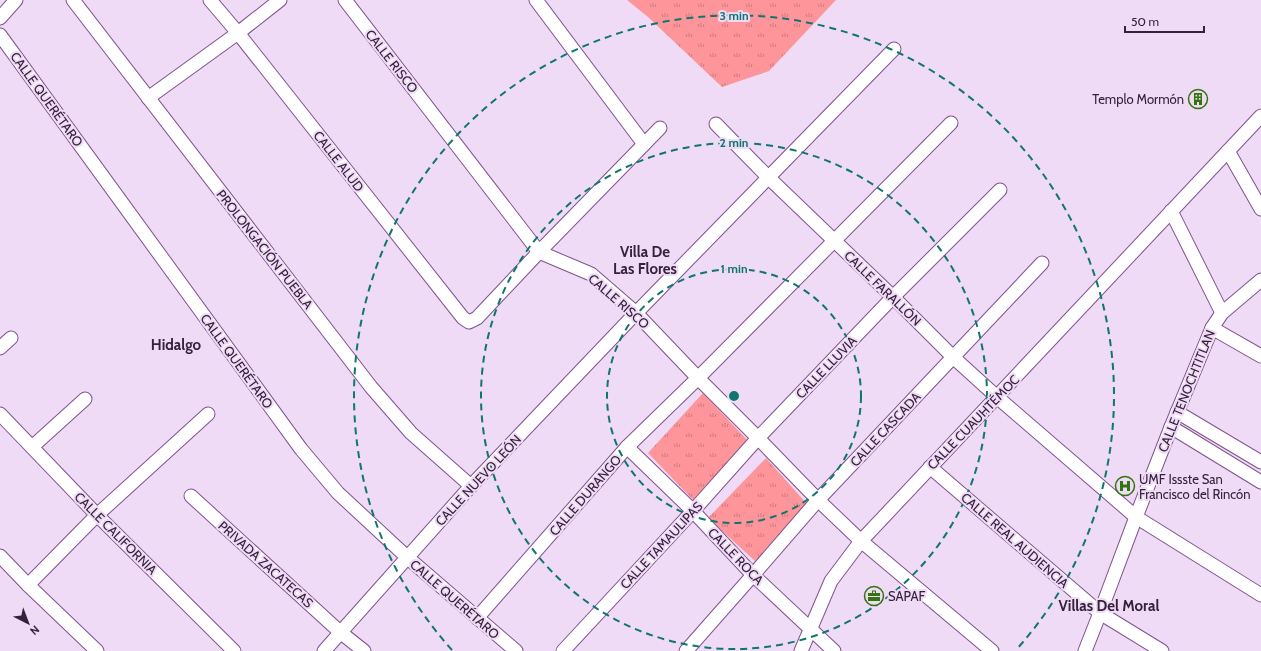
<svg xmlns="http://www.w3.org/2000/svg" width="1261" height="651" viewBox="0 0 1261 651" font-family="Cabin,sans-serif">
<defs>
<pattern id="grass-tufts" width="24" height="20" patternUnits="userSpaceOnUse"><rect width="24" height="20" fill="#fe959a"/><path d="M3 7l-1-3M5 7V3M7 7l1-3M15 17l-1-3M17 17v-4M19 17l1-3" fill="none" stroke="#ce797f"/></pattern>
</defs>
<rect width="100%" height="100%" fill="#efdbf6"/>
<!-- grass -->
<g fill="url(#grass-tufts)">
<path d="M627,0H836L769,71L722,87L648,17Z"/>
<path d="M703,393L750,443L696,503L648,453Z"/>
<path d="M766,458L807,504L755,561L708,518Z"/>
</g>
<g fill="none" stroke-linecap="round" stroke-linejoin="round">
<defs>
<g id="minor">
<path d="M73,0L371,387L411,433L471,486"/>
<path d="M210,0L238,33L463,318L469,322L477,318L539,252L660,128"/>
<path d="M345,0L539,252L591,274L636,313L698,378L758,438L818,500L861,541L992,651"/>
<path d="M536,0L644,144"/>
<path d="M0,18L16,0"/>
<path d="M0,35L301,449L338,493L408,558L516,651"/>
<path d="M148,98L238,33L280,0"/>
<path d="M716,124L769,178L893,297L953,357L997,397L1136,517L1261,595"/>
<path d="M1228,151L1261,209"/>
<path d="M1171,211L1222,313"/>
<path d="M1212,328L1261,356"/>
<path d="M0,348L11,338"/>
<path d="M1177,412L1261,462"/>
<path d="M0,414L97,515L234,651"/>
<path d="M1171,427L1261,482"/>
<path d="M32,447L85,399"/>
<path d="M627,447L693,511L753,575L834,651"/>
<path d="M930,467L1100,613L1162,651"/>
<path d="M191,496L340,632L364,651"/>
<path d="M0,556L28,585L97,651"/>
<path d="M28,585L97,515L208,414"/>
<path d="M477,618L627,447L698,378L951,123"/>
<path d="M324,651L471,486L636,313L894,49"/>
<path d="M563,651L693,511L758,438L893,297L1000,190"/>
<path d="M686,651L753,575L818,500L1042,263"/>
<path d="M801,651L831,581L861,541L1261,116"/>
<path d="M1085,651L1100,613L1136,517L1171,427L1212,328L1222,313L1261,280"/>
</g>
</defs>
<!-- minor casing -->
<use href="#minor" stroke="#7f528f" stroke-width="15"/>
<!-- minor -->
<use href="#minor" stroke="#fff" stroke-width="13"/>
</g>
<!-- distance rings -->
<g fill="none" stroke="#0f766e" stroke-width="2" stroke-dasharray="7 5">
<circle cx="734" cy="396" r="127"/>
<circle cx="734" cy="396" r="253"/>
<path d="M452 650A380 380 0 1 1 1016 650"/>
</g>
<!-- icons -->
<defs>
<symbol id="building-ring" viewBox="-11 -11 22 22"><circle r="9.5" fill="#efdbf6" stroke="#34740e" stroke-width="1.5"/><path d="M-4-6H4V6H1V3H-1V6H-4ZM-2.5-4.3h1.7v1.8h-1.7ZM.8-4.3h1.7v1.8H.8ZM-2.5-1h1.7V.8h-1.7ZM.8-1h1.7V.8H.8Z" fill="#34740e"/></symbol>
<symbol id="hospital-ring" viewBox="-11 -11 22 22"><circle r="9.5" fill="#efdbf6" stroke="#34740e" stroke-width="1.5"/><path d="M-5-5h3v3.5h4V-5h3V5h-3V1.5h-4V5h-3Z" fill="#34740e"/></symbol>
<symbol id="office-ring" viewBox="-11 -11 22 22"><circle r="9.5" fill="#efdbf6" stroke="#34740e" stroke-width="1.5"/><path d="M-6-3h4V-5.5h4V-3h4V5H-6ZM-1-4.5V-3h2v-1.5ZM-6 0V1H6V0Z" fill="#34740e"/></symbol>
</defs>
<g fill-rule="evenodd">
<use href="#building-ring" x="1187" y="88" width="22" height="22"/>
<use href="#hospital-ring" x="1114" y="475" width="22" height="22"/>
<use href="#office-ring" x="863" y="585" width="22" height="22"/>
</g>
<g text-anchor="middle" stroke-width="4" stroke-linejoin="round" paint-order="stroke">
<!-- street labels -->
<g font-size="13" fill="#35213c" stroke="#efdbf6">
<text transform="translate(392 61) rotate(52)" y="5">CALLE RISCO</text>
<text transform="translate(47 99) rotate(54)" y="5">CALLE QUERÉTARO</text>
<text transform="translate(339 161) rotate(52)" y="5">CALLE ALUD</text>
<text transform="translate(265 249) rotate(52)" y="5">PROLONGACIÓN PUEBLA</text>
<text transform="translate(883 288) rotate(44)" y="5">CALLE FARALLÓN</text>
<text transform="translate(619 301) rotate(41)" y="5">CALLE RISCO</text>
<text transform="translate(237 361) rotate(54)" y="5">CALLE QUERÉTARO</text>
<text transform="translate(826 367) rotate(-46)" y="5">CALLE LLUVIA</text>
<text transform="translate(1186 391) rotate(-68)" y="5">CALLE TENOCHTITLAN</text>
<text transform="translate(973 422) rotate(-46)" y="5">CALLE CUAUHTÉMOC</text>
<text transform="translate(885 429) rotate(-47)" y="5">CALLE CASCADA</text>
<text transform="translate(478 480) rotate(-47)" y="5">CALLE NUEVO LEÓN</text>
<text transform="translate(585 495) rotate(-49)" y="5">CALLE DURANGO</text>
<text transform="translate(116 533) rotate(45)" y="5">CALLE CALIFORNIA</text>
<text transform="translate(1015 540) rotate(41)" y="5">CALLE REAL AUDIENCIA</text>
<text transform="translate(661 545) rotate(-47)" y="5">CALLE TAMAULIPAS</text>
<text transform="translate(736 556) rotate(46)" y="5">CALLE ROCA</text>
<text transform="translate(266 564) rotate(42)" y="5">PRIVADA ZACATECAS</text>
<text transform="translate(455 599) rotate(41)" y="5">CALLE QUERÉTARO</text>
</g>
<!-- poi labels -->
<g font-size="13" fill="#35213c" stroke="#efdbf6" text-anchor="start">
<text x="1184" y="104" text-anchor="end">Templo Mormón</text>
<text x="1139" y="484">UMF Issste San<tspan x="1139" dy="15">Francisco del Rincón</tspan></text>
<text x="888" y="601">SAPAF</text>
</g>
<!-- quarter labels -->
<g font-size="15" font-weight="bold" fill="#35213c" stroke="#efdbf6">
<text x="645" y="257">Villa De<tspan x="645" dy="17">Las Flores</tspan></text>
<text x="176" y="350">Hidalgo</text>
<text x="1109" y="611">Villas Del Moral</text>
</g>
</g>
<circle cx="734" cy="396" r="6" fill="#0f766e" stroke="#efdbf6" stroke-width="2"/>
<g font-size="12" text-anchor="middle" font-weight="bold" fill="#0f766e" stroke="#efdbf6" stroke-width="4" stroke-linejoin="round" paint-order="stroke">
<text x="734" y="20">3 min</text>
<text x="734" y="147">2 min</text>
<text x="734" y="273">1 min</text>
</g>
<!-- north arrow -->
<g transform="translate(28 623) rotate(138)" stroke="#efdbf6" stroke-width="3" paint-order="stroke">
<path d="M0-3L7 15L0 10L-7 15Z" fill="#35213c"/>
<text y="-6" font-size="11" font-weight="bold" text-anchor="middle" fill="#35213c">N</text>
</g>
<!-- scale -->
<path d="M1125 26v6h79v-6" fill="none" stroke="#35213c" stroke-width="2"/>
<text x="1131" y="26" font-size="12" fill="#35213c" stroke="#efdbf6" stroke-width="3" paint-order="stroke">50 m</text>
</svg>
